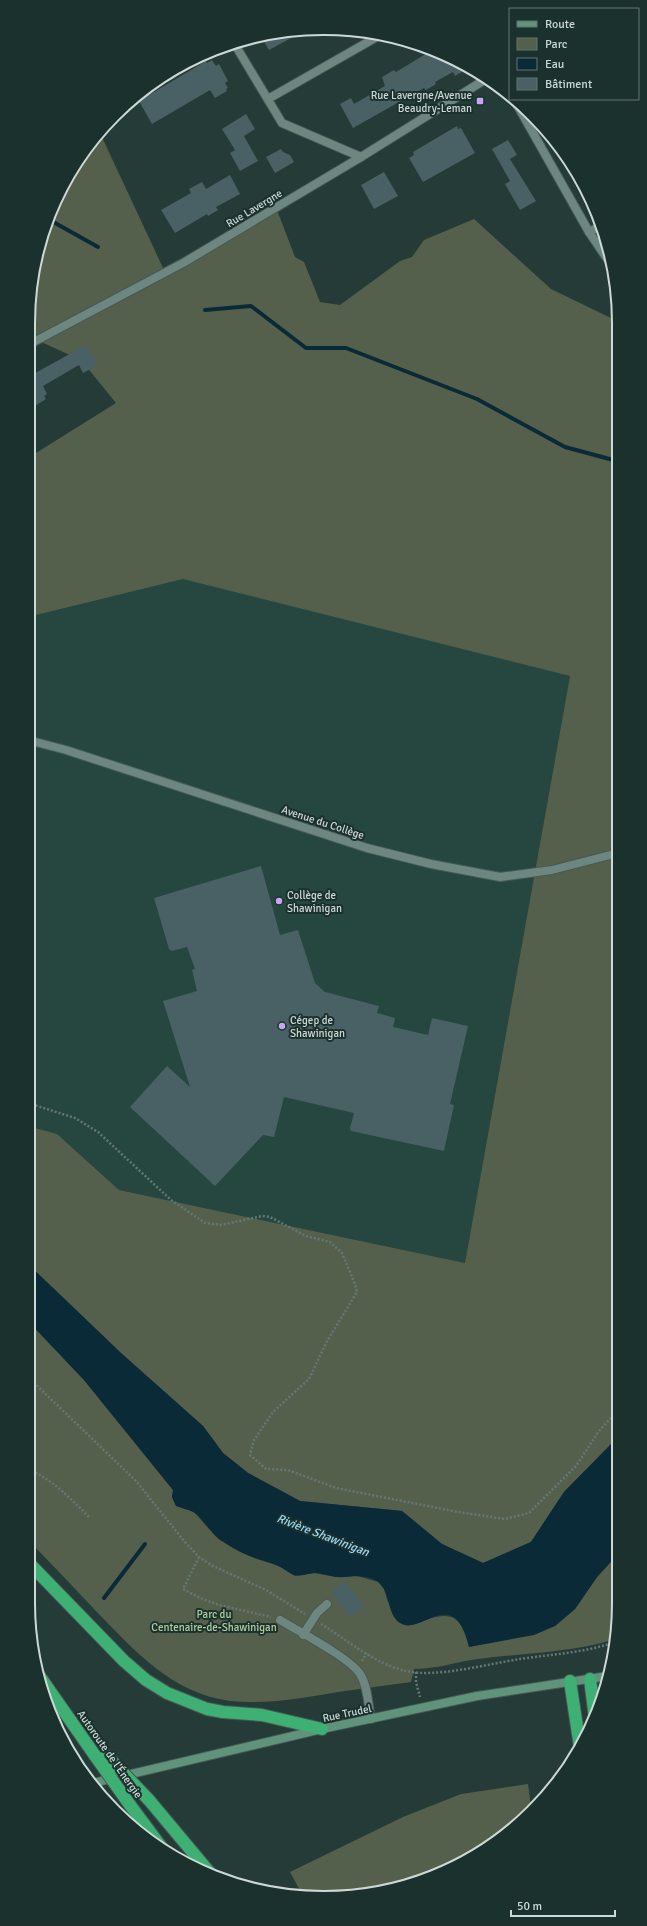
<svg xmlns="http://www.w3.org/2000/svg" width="647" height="1926" viewBox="0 0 647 1926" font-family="Signika,sans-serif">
<rect width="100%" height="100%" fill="#253b37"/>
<!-- built -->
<path fill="#264640" d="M183,579L570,676L465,1263L119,1190L57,1134L28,1126V617Z"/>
<!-- green -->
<g fill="#55604c">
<path d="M100,133L164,270L275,205L295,257L304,262L320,302L340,305L400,261L412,257L424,240L474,219L551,289L617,321L619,1436L564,1492L531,1542L483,1563L442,1544L402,1511L300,1501L248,1473L223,1453L203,1426L121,1353L28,1264V1126L57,1134L119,1190L465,1263L570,676L183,579L28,617V458L116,403L81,360L28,336L34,266L51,210L78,159Z"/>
<path d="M28,1321L84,1380L173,1490L172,1497L176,1506L194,1512L209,1529L233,1548L254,1558L279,1566L295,1576L314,1573L337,1577L354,1575L378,1582L384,1589L388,1602L415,1624C434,1617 455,1607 465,1632C467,1637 468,1642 469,1647L555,1626L575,1609L597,1577L619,1553V1602L615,1646L612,1640C569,1653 522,1653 478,1659C456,1662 436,1669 414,1669L411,1682C389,1685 367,1688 345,1691C307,1697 269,1705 230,1701C171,1693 134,1650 95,1610C73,1587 51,1563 28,1540Z"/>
<path d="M528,1784L531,1807L503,1837L454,1867L400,1888L343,1897L303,1896L290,1872L403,1817L461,1794Z"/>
</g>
<!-- water -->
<path fill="#0b2a38" d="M28,1264L121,1353L203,1426L223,1453L248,1473L300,1501L402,1511L442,1544L483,1563L531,1542L564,1492L619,1436V1553L597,1577L575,1609L555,1626L534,1635L469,1647C453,1582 421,1637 400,1623C386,1614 391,1590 377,1581C364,1573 350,1578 336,1577C329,1576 322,1573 315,1573C308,1573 301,1577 294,1575C288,1573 284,1568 278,1566C271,1562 263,1561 255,1558C243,1554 231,1547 220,1540C210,1533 202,1516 193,1512C188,1509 181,1508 176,1506L172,1497L173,1490L84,1380L28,1321Z"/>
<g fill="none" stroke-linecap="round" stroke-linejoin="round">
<!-- stream -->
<g stroke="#0b2a38" stroke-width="4">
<path d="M48,219L98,247"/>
<path d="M205,310L251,306L306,348H346L477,399L565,447L617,461"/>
<path d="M104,1598L145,1544"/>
</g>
</g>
<!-- building -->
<g fill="#496164">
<path d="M306,30L269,50L260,35L266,34Z"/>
<path d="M429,52L470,67L455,76L453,72L435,82L436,84L426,90L424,88L353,128L340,104L351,98L354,104L385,86L382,77L394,70L396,72Z"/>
<path d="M212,60L216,66L219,64L228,81L225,83L228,88L226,89L227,91L215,98L210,90L152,124L139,101L206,61L207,63Z"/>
<path d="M246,114L255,129L244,136L258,161L240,171L230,153L235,150L222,129Z"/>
<path d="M457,126L458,129L461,128L475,153L423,182L409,158L414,155L413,152Z"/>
<path d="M508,140L517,155L510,159L536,201L520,210L505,184L510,181L492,149Z"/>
<path d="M281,149L283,152L290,155L294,162L275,173L266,157Z"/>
<path d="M384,172L398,196L374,209L361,185Z"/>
<path d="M230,175L240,194L216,207L218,210L208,216L207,214L175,233L161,210L191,193L189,189L202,182L206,189Z"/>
<path d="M86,345L98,365L83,373L79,365L43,386L47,394L44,396L46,399L35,406L33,403L31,404L28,398V377Z"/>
<path d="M261,866L280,935L298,930L315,983L325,992L379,1006L377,1013L395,1018L393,1027L428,1035L432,1018L468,1026L450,1104L454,1105L444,1151L351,1131L350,1128L354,1113L284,1097L274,1137L263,1135L215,1186L130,1107L167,1066L190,1087L163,1001L197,991L192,970L195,969L187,947L172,951L169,949L154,898Z"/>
<path d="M345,1581L364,1606L350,1617L331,1592Z"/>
</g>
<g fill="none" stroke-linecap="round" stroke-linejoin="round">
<defs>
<g id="service">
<path d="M268,99L382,34"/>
<path d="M280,1620C298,1631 350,1658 360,1674C368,1686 368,1705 371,1719"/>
<path d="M303,1635L317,1613L327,1604"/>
</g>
<g id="minor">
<path d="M234,43L282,123L361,157"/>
<path d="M515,101L589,232L610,263"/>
<path d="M589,232L599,227"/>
</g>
<g id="tertiary">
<path d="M28,345L183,263L361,157L486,79"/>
<path d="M28,740L66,750L367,848L431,864L500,877L552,870L618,853"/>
</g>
<path id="secondary" d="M93,1783L322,1729L477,1696L608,1676"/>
<g id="motorway">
<path d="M28,1562L124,1661L146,1680L167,1693L207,1709L223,1712L262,1715L322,1729"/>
<path d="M38,1674L96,1757"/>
<path d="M590,1679L595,1718"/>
<path d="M570,1681L580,1747"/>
<path d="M149,1800L210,1873"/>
<path d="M130,1805L162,1848"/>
</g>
</defs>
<!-- service casing -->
<use href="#service" stroke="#465955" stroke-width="10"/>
<!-- minor casing -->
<use href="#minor" stroke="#465955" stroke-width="10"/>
<!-- tertiary casing -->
<use href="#tertiary" stroke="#465955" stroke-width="10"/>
<!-- secondary casing -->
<use href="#secondary" stroke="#465955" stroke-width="10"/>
<!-- motorway casing -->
<use href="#motorway" stroke="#465955" stroke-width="14"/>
<!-- path -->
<g stroke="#657774" stroke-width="2.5" stroke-dasharray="2 2" stroke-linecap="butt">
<path d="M28,1103L75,1118L98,1132L171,1200L205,1223L221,1225L262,1216L270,1217L306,1236L330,1242L342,1253L355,1284L357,1292L327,1341L309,1379L273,1412L254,1440L250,1455L266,1469L288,1470L336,1488L458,1512L505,1519L529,1513L576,1466L599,1431L610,1419L619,1415"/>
<path d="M28,1377L136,1481L184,1541L199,1557L213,1566L266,1590L305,1614"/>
<path d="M28,1469C53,1480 70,1498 89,1517"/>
<path d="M199,1557L183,1589L200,1598L219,1605L271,1617"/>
<path d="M321,1624C347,1640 375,1664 406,1671C436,1678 488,1664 520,1659C552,1654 584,1653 615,1642"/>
<path d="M362,1661L367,1653"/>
<path d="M416,1672V1682L420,1697"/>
</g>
<!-- service -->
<use href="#service" stroke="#6d8680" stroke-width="8"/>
<!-- minor -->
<use href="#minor" stroke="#6d8680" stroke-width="8"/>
<!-- tertiary -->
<use href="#tertiary" stroke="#6d8680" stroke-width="8"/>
<!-- secondary -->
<use href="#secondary" stroke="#5f937c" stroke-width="8"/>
<!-- motorway -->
<use href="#motorway" stroke="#3fb073" stroke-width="12"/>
<defs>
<g id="motorway-bridge">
<path d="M106,1755L149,1800"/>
<path d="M96,1757L130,1805"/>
</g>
</defs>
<!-- motorway-bridge casing -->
<use href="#motorway-bridge" stroke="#465955" stroke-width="14" stroke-linecap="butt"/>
<!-- motorway-bridge -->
<use href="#motorway-bridge" stroke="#3fb073" stroke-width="12"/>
</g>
<!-- markers -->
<g fill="#c6a6f0" stroke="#1b312d" stroke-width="1.5">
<rect x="476" y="97" width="8" height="8" rx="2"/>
<circle cx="279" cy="901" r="4"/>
<circle cx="282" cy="1026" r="4"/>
</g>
<g text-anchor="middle" stroke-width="4" stroke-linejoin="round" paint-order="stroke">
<!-- poi labels -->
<g font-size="11" fill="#ccd9d6" stroke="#1b312d" text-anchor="start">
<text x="472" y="99" text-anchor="end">Rue Lavergne/Avenue<tspan x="472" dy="13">Beaudry-Leman</tspan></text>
<text x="287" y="899">Collège de<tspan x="287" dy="13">Shawinigan</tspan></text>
<text x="290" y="1024">Cégep de<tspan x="290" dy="13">Shawinigan</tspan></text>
</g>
<!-- street labels -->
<g font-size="11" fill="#ccd9d6" stroke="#1b312d">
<text transform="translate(254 208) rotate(-31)" y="4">Rue Lavergne</text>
<text transform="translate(323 822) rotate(18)" y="4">Avenue du Collège</text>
<text transform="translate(347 1713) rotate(-12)" y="4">Rue Trudel</text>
<text transform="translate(110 1754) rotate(55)" y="4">Autoroute de l'Énergie</text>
</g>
<!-- park labels -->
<g font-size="11" fill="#b4cf9e" stroke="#1b312d">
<text x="214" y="1618">Parc du<tspan x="214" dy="13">Centenaire-de-Shawinigan</tspan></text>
</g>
<!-- water labels -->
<g font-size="12" font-style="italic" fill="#9dd9f7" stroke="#1b312d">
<text transform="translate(323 1535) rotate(21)" y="4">Rivière Shawinigan</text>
</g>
</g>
<!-- crop -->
<path d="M0 0H647V1926H0ZM323 35H324A288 288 0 0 1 612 323V1603A288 288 0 0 1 324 1891H323A288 288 0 0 1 35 1603V323A288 288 0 0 1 323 35Z" fill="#1b312d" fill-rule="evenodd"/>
<path fill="none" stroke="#ccd9d6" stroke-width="2" d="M323 35H324A288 288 0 0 1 612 323V1603A288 288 0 0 1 324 1891H323A288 288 0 0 1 35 1603V323A288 288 0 0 1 323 35Z"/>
<!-- legend -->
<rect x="509" y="8" width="130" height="92" fill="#1b312d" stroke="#627471"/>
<rect x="517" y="21" width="20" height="6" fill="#5f937c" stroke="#627471"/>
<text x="545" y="28" font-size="12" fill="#ccd9d6">Route</text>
<rect x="517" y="38" width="20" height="12" fill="#55604c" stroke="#627471"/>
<text x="545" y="48" font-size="12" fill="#ccd9d6">Parc</text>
<rect x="517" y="58" width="20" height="12" fill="#0b2a38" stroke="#627471"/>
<text x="545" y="68" font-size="12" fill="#ccd9d6">Eau</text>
<rect x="517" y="78" width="20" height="12" fill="#496164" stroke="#627471"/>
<text x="545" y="88" font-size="12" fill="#ccd9d6">Bâtiment</text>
<!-- scale -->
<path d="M511 1910v6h104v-6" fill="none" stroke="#ccd9d6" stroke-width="2"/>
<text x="517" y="1910" font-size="12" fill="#ccd9d6" stroke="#1b312d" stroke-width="3" paint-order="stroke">50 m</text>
</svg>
